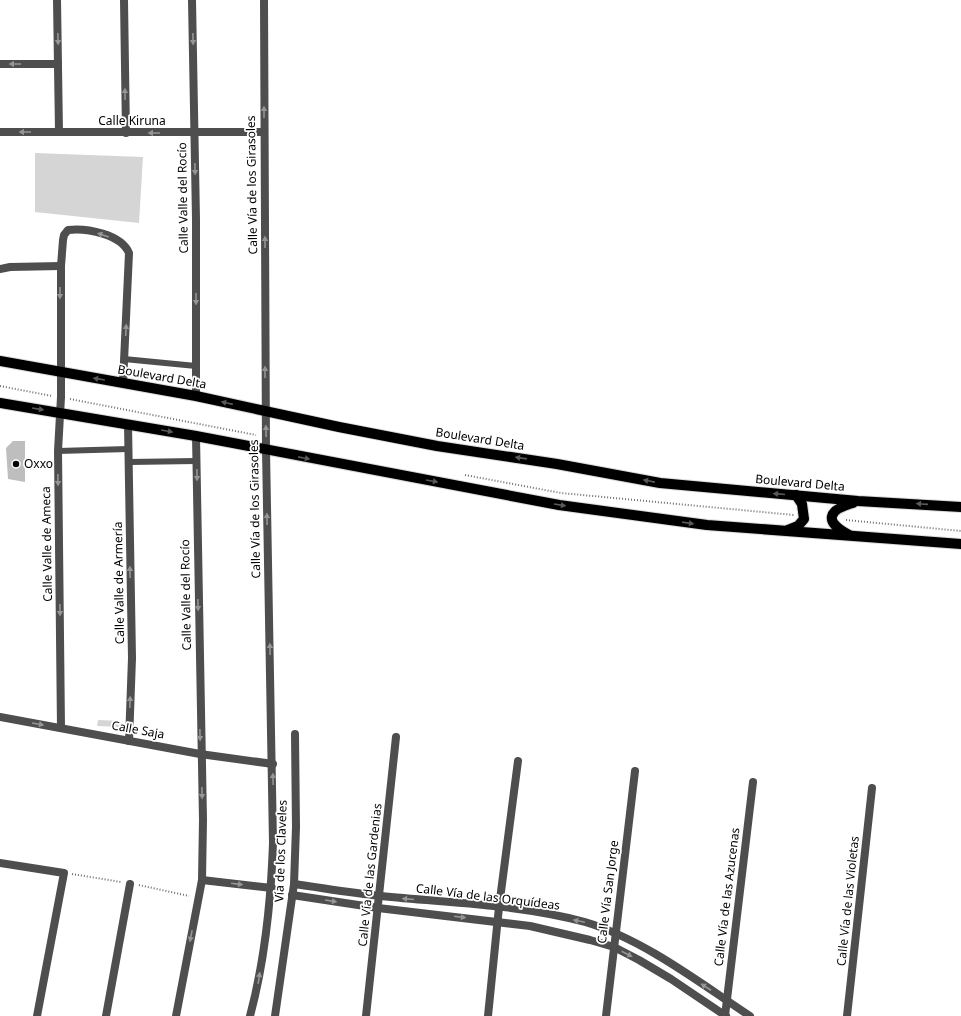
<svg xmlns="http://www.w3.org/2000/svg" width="961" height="1016" viewBox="0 0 961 1016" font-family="'Noto Sans',sans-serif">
<rect width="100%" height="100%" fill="#fff"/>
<!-- green -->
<g fill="#d5d5d5">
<path d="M35,153L143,157L139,223L35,212Z"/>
<path d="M98,720L121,721L120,727L97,726Z"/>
</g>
<!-- building -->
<path fill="#bebebe" d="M13,441H25V482L8,479L6,448Z"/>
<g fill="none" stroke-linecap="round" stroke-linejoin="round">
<defs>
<g id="primary">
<path d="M0,361L196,396L339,427L437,446L557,464L660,483L858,501L961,507"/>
<path d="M0,403L196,436L559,505L707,525L961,544"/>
<path d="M788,530L798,526L804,519L802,504L796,495"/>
<path d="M849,535C824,522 827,510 853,503"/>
</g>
</defs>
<!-- primary casing -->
<use href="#primary" stroke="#dbdbdb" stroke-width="12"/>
<!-- path -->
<g stroke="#707070" stroke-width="2" stroke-dasharray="1 2" stroke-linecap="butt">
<path d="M0,386L52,396"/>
<path d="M70,399L256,435"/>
<path d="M465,475L561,493L794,515"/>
<path d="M846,520L961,531"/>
<path d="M72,874L121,882"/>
<path d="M139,885L189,896"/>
</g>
<!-- lane -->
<g stroke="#4e4e4e" stroke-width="6">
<path d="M124,359L196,366"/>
<path d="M58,451L128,449"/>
<path d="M129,462L196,461"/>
</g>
<!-- street -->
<g stroke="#4e4e4e" stroke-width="8">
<path d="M57,0L59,132"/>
<path d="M124,0L126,133"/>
<path d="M192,0L196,219V396"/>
<path d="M0,64H58"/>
<path d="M0,132H263"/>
<path d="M0,269L10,267L61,266"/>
<path d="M128,424L132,658L129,741"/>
<path d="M0,717L200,754L273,764"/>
<path d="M61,728L58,451L61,397V266L63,240L64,235L68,230C87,228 121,234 129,253L123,383"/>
<path d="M0,863L64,873L37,1016"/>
<path d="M202,880L272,888"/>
<path d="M294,884C323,888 352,893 381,896C448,903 519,904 585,922C643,939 700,983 750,1016"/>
<path d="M292,895L378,908L530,926L590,940L614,947L639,960L671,979L726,1016"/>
<path d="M106,1016L130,884"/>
<path d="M176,1016L202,880L203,820L196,436"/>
<path d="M250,1016C265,960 271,901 273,843L266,450L264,0"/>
<path d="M275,1016L294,884L296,827L295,734"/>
<path d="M366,1016L396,737"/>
<path d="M488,1016L499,907L518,761"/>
<path d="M606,1016L635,771"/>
<path d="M725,1016L753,782"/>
<path d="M847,1016L872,788"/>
</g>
<!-- primary -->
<use href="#primary" stroke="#000" stroke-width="10"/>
</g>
<!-- one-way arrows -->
<defs><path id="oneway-solid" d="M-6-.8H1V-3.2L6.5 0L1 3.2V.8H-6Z"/></defs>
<g fill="#959595">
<use href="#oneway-solid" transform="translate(58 39) rotate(89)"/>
<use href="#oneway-solid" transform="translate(193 39) rotate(89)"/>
<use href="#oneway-solid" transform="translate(15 64) rotate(180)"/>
<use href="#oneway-solid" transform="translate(125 94) rotate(-91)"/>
<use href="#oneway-solid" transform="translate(264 112) rotate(-90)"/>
<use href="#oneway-solid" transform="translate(25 132) rotate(-180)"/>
<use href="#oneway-solid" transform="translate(154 133) rotate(180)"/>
<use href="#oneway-solid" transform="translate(195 169) rotate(89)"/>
<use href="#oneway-solid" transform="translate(103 235) rotate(-161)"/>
<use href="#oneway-solid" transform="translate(265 242) rotate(-90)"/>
<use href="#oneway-solid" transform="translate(60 293) rotate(90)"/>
<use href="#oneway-solid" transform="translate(196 299) rotate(90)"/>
<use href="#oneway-solid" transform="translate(126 330) rotate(-87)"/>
<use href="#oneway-solid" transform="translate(265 372) rotate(-90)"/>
<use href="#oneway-solid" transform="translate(266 431) rotate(-91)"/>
<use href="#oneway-solid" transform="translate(197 475) rotate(89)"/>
<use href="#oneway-solid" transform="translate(58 480) rotate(89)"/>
<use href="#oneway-solid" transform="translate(267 519) rotate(-91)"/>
<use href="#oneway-solid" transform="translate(130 572) rotate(-91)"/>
<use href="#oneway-solid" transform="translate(198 605) rotate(89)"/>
<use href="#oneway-solid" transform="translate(60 610) rotate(89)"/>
<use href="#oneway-solid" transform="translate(270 649) rotate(-91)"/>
<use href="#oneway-solid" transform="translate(130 702) rotate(-88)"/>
<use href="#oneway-solid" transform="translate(38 724) rotate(10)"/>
<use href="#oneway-solid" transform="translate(200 735) rotate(89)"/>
<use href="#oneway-solid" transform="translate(273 779) rotate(-91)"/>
<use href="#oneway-solid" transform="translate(202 793) rotate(89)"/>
<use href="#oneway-solid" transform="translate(237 884) rotate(7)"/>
<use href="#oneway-solid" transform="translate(408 899) rotate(-175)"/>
<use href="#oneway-solid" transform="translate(331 901) rotate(9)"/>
<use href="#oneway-solid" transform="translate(460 917) rotate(7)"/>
<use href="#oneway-solid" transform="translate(579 921) rotate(-168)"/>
<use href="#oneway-solid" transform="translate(191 936) rotate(101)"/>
<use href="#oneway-solid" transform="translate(627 954) rotate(27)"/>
<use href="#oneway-solid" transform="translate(259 978) rotate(-81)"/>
<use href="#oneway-solid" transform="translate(706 987) rotate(-147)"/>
</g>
<g fill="#595959">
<use href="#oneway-solid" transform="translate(99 379) rotate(-171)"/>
<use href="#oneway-solid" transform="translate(227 403) rotate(-167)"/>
<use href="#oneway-solid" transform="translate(38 409) rotate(9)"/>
<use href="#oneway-solid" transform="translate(167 431) rotate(10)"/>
<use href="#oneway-solid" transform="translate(304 458) rotate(11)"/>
<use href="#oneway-solid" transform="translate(521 458) rotate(-172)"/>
<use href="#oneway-solid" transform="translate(432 481) rotate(10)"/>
<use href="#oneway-solid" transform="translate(649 481) rotate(-169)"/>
<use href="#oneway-solid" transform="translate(779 494) rotate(-175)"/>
<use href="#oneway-solid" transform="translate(922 504) rotate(-176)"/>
<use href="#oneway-solid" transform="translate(560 505) rotate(9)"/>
<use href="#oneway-solid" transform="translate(688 523) rotate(8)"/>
</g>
<!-- markers -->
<circle fill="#000" stroke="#fff" stroke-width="1.5" cx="16" cy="464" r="4"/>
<g text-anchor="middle" stroke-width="3.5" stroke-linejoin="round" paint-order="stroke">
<!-- street labels -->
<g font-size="12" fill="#000" stroke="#fff">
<text x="132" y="125">Calle Kiruna</text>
<text transform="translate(252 185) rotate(-91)" y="4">Calle Vía de los Girasoles</text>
<text transform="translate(183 198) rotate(-91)" y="4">Calle Valle del Rocío</text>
<text transform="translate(162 377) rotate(10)" y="4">Boulevard Delta</text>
<text transform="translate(480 439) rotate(9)" y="4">Boulevard Delta</text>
<text transform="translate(800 483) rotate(5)" y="4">Boulevard Delta</text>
<text transform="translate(255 509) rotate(-91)" y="4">Calle Vía de los Girasoles</text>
<text transform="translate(47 544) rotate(-91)" y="4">Calle Valle de Ameca</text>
<text transform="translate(119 583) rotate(-91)" y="4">Calle Valle de Armería</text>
<text transform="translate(186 595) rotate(-91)" y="4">Calle Valle del Rocío</text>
<text transform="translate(138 730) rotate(10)" y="4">Calle Saja</text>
<text transform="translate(281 851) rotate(-88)" y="4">Vía de los Claveles</text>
<text transform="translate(370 875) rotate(-84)" y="4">Calle Vía de las Gardenias</text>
<text transform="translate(608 892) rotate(-83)" y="4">Calle Vía San Jorge</text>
<text transform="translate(488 897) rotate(7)" y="4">Calle Vía de las Orquídeas</text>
<text transform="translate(727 897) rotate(-83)" y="4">Calle Vía de las Azucenas</text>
<text transform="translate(848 901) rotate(-84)" y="4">Calle Vía de las Violetas</text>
</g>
<!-- poi labels -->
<g font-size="12" fill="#000" stroke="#fff" text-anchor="start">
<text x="24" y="468">Oxxo</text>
</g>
</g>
</svg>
